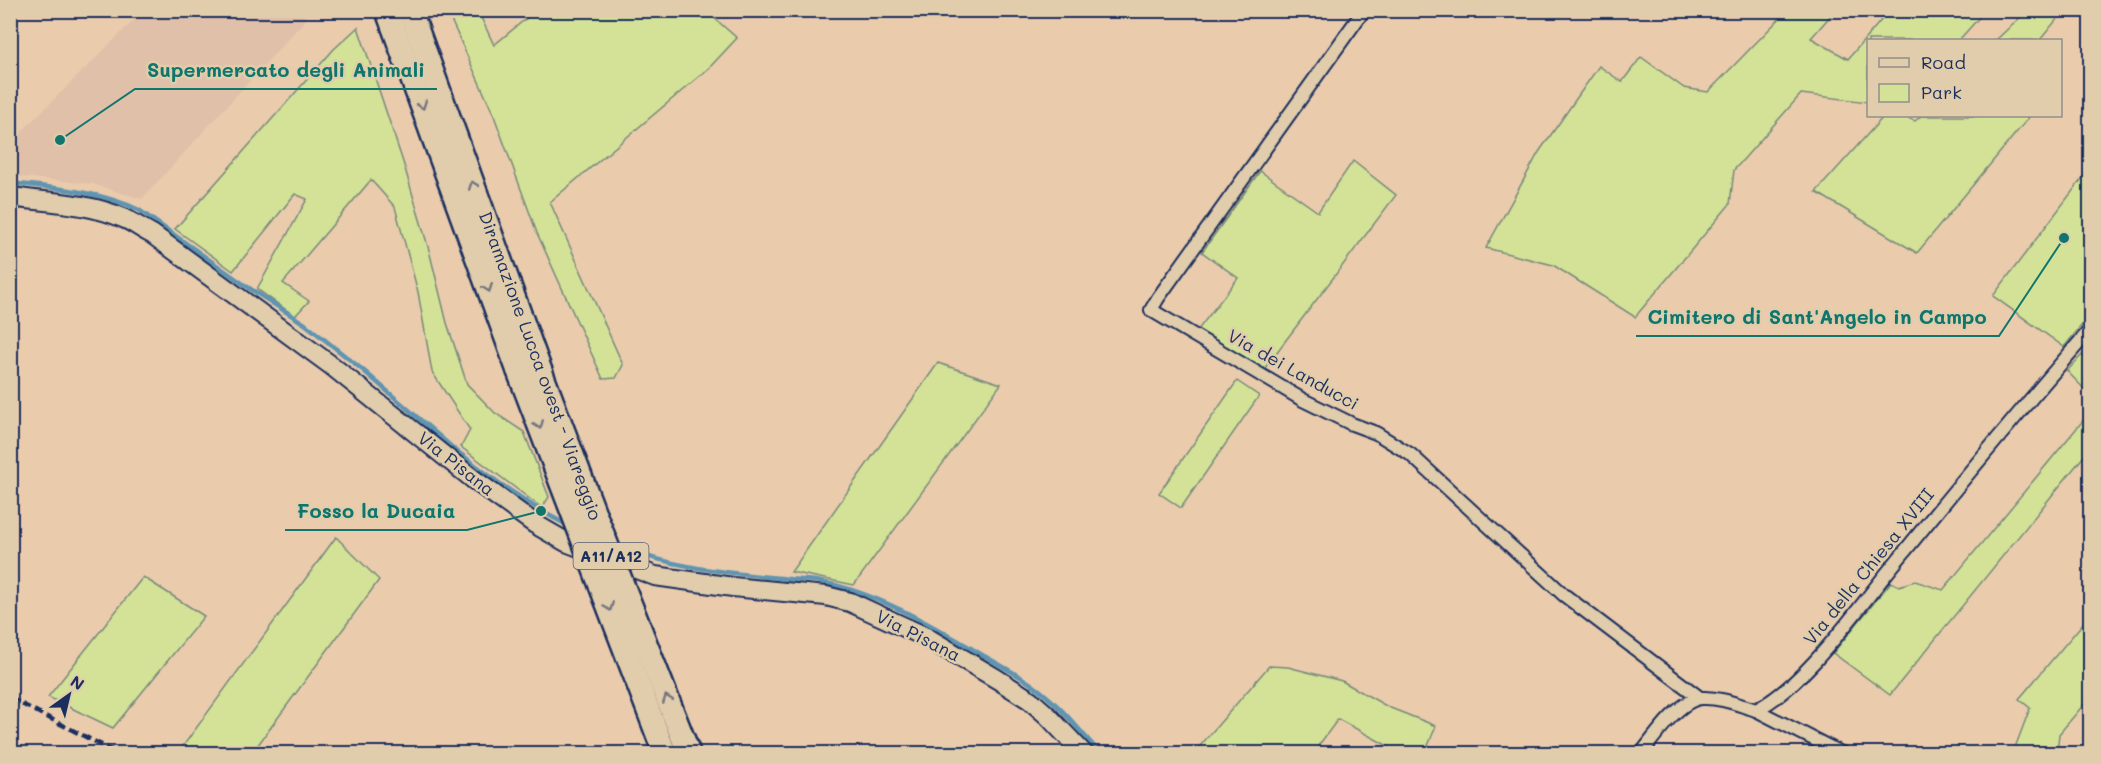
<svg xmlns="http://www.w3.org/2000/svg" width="2101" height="764" viewBox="0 0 2101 764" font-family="Mali,sans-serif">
<rect width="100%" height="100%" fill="#eaccad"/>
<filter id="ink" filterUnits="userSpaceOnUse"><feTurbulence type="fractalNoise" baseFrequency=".0167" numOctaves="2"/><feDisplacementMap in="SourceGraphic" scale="12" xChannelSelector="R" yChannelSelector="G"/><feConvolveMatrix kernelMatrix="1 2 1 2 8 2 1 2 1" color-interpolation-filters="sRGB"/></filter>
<g filter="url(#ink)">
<!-- built -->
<path fill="#e0c0a8" d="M143,11H299L307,18L142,199L92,184L11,176V142Z"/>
<!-- green -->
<g fill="#d3e296" stroke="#77887a" stroke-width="1.5">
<path d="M1982,10L1984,12L1959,40H1868V102L1801,94L1734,170L1730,204L1635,317L1553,265L1486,248L1539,152L1599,66L1622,82L1641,57L1684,88L1708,92L1787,11H1828L1832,14L1811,38L1848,59L1889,11Z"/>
<path d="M535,11H706L737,38L709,68L550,202L623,365L616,378L603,379L537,233L493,113L447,11H478L494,45Z"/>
<path d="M2027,11H2048L2058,18L2040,40H1996Z"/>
<path d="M358,27L403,162L429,250L447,323L467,384L495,413L524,432L549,497L542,508L461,447L470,430L432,372L418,292L395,207L371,180L283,283L309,301L295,316L257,289L307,199L295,194L233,271L175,229L334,49Z"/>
<path d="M1884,116H1902L1915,121L1921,116H2030L1917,253L1816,192Z"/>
<path d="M1353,161L1396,195L1264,369L1197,331L1238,278L1202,252L1260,171L1318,212Z"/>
<path d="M2084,176L2090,181V315L2064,347L1993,296Z"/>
<path d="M2082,355L2090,362V395L2067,371Z"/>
<path d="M938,363L1001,384L854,585L791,572Z"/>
<path d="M1237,381L1259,396L1181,508L1159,493Z"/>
<path d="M2090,412V451H2088L1890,695L1833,653L1891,582L1899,586L1915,581L1943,590Z"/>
<path d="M336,537L379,580L252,753H178Z"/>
<path d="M143,577L204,616L113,728L48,697Z"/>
<path d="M2090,615V697L2059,734L2057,753H2013L2030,708L2019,699Z"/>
<path d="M1269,666L1288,667L1342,681L1388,707L1436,726L1425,753H1401L1338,719L1313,753H1194Z"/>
</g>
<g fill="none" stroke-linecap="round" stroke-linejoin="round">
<!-- stream -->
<g stroke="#5e95b2" stroke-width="4.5">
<path d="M10,183C53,188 100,191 139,210L249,288L305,324L364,371L454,449L499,483L541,511L569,526"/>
<path d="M615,545C670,568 731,573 789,579C798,580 807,580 816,581C875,591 935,627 986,657C1009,670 1032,682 1051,700C1069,716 1084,736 1101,754"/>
</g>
<defs>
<g id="street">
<path d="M1364,10L1158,298L1151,310L1303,400L1352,424L1376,433L1410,454L1564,595L1700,698"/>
<path d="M1756,710L1843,754"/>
<path d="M1641,754C1654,737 1680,699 1702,698C1720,697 1739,705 1756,710C1805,685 1855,612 1891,568C1956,488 2022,408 2090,330"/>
</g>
<path id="secondary" d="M10,197C47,202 89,203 123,218C133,222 142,229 152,234L332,366L473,479L535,524L566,542L655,576L733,587L826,596L850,602L926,637L997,679L1030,700L1047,715L1084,754"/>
<g id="highway">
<path d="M387,10L518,370"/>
<path d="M410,10L536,359"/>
</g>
</defs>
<!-- street casing -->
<use href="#street" stroke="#1b2f5e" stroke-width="16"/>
<!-- secondary casing -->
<use href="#secondary" stroke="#1b2f5e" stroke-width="22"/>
<!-- highway casing -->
<use href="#highway" stroke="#1b2f5e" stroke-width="27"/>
<!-- street -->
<use href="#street" stroke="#e1cdab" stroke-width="12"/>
<!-- secondary -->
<use href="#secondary" stroke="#e1cdab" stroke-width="18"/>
<!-- highway -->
<use href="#highway" stroke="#e1cdab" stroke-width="22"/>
<!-- rail -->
<path stroke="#1b2f5e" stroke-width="4.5" stroke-dasharray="9 4.5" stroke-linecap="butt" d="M10,698L119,754"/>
<defs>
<g id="highway-bridge">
<path d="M536,359L594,512L689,754"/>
<path d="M518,370L665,754"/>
</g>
</defs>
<!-- highway-bridge casing -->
<use href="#highway-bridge" stroke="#1b2f5e" stroke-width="27" stroke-linecap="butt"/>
<!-- highway-bridge -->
<use href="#highway-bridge" stroke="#e1cdab" stroke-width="22"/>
</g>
<!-- one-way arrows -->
<defs><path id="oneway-chevron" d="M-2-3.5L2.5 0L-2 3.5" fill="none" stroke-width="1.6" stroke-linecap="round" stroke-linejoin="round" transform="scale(1.5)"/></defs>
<g stroke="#747681">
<use href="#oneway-chevron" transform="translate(422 105) rotate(70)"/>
<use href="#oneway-chevron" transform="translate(473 185) rotate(-110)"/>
<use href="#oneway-chevron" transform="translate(488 288) rotate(70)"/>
<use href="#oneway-chevron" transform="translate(539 425) rotate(69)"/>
<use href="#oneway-chevron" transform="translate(609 607) rotate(69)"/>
<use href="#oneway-chevron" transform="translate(667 699) rotate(-111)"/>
</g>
</g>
<g text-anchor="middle" stroke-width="5" stroke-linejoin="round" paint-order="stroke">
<!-- shield labels -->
<rect fill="#e1cdab" stroke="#565e75" stroke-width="1.5" x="573.5" y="543" width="75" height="26" rx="4.5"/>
<g font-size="16" font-weight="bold" fill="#1b2f5e">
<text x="611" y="562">A11/A12</text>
</g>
<!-- street labels -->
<g font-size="18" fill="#1b2f5e" stroke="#e1cdab">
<text transform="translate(540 366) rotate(70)" y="6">Diramazione Lucca ovest - Viareggio</text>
<text transform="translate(1293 370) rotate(29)" y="6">Via dei Landucci</text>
<text transform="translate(456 464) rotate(38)" y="6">Via Pisana</text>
<text transform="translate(1869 567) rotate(-51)" y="6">Via della Chiesa XVIII</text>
<text transform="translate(918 636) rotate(27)" y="6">Via Pisana</text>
</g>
</g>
<!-- callouts -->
<path fill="none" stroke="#0f766e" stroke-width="2" d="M60 140L135 89H437M2064 238L1999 336H1636M541 511L467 530H285"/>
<g fill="#0f766e" stroke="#e1cdab" stroke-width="2">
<circle cx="60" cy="140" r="6"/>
<circle cx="2064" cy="238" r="6"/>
<circle cx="541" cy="511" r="6"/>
</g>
<g font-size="20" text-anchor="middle" font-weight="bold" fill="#0f766e" stroke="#e1cdab" stroke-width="5" stroke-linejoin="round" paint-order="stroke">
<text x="286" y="77">Supermercato degli Animali</text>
<text x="1817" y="324">Cimitero di Sant'Angelo in Campo</text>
<text x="376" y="518">Fosso la Ducaia</text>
</g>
<!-- margin -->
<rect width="2101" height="764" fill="none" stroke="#e1cdab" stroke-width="36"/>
<rect x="18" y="18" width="2065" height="728" fill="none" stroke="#1b2f5e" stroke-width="2" filter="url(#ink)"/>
<!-- legend -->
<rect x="1867" y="39" width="195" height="78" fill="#e1cdab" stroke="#928e8c" stroke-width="1.5"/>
<rect x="1879" y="58" width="30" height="9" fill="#e1cdab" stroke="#928e8c" stroke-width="1.5"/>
<text x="1921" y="69" font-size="18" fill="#1b2f5e">Road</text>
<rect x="1879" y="84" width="30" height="18" fill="#d3e296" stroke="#928e8c" stroke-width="1.5"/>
<text x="1921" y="99" font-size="18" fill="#1b2f5e">Park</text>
<!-- north arrow -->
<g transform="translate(69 695) rotate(34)" stroke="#e1cdab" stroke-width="4.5" paint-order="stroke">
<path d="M0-4.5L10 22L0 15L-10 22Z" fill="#1b2f5e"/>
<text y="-9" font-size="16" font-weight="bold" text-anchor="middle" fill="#1b2f5e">N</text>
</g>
</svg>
